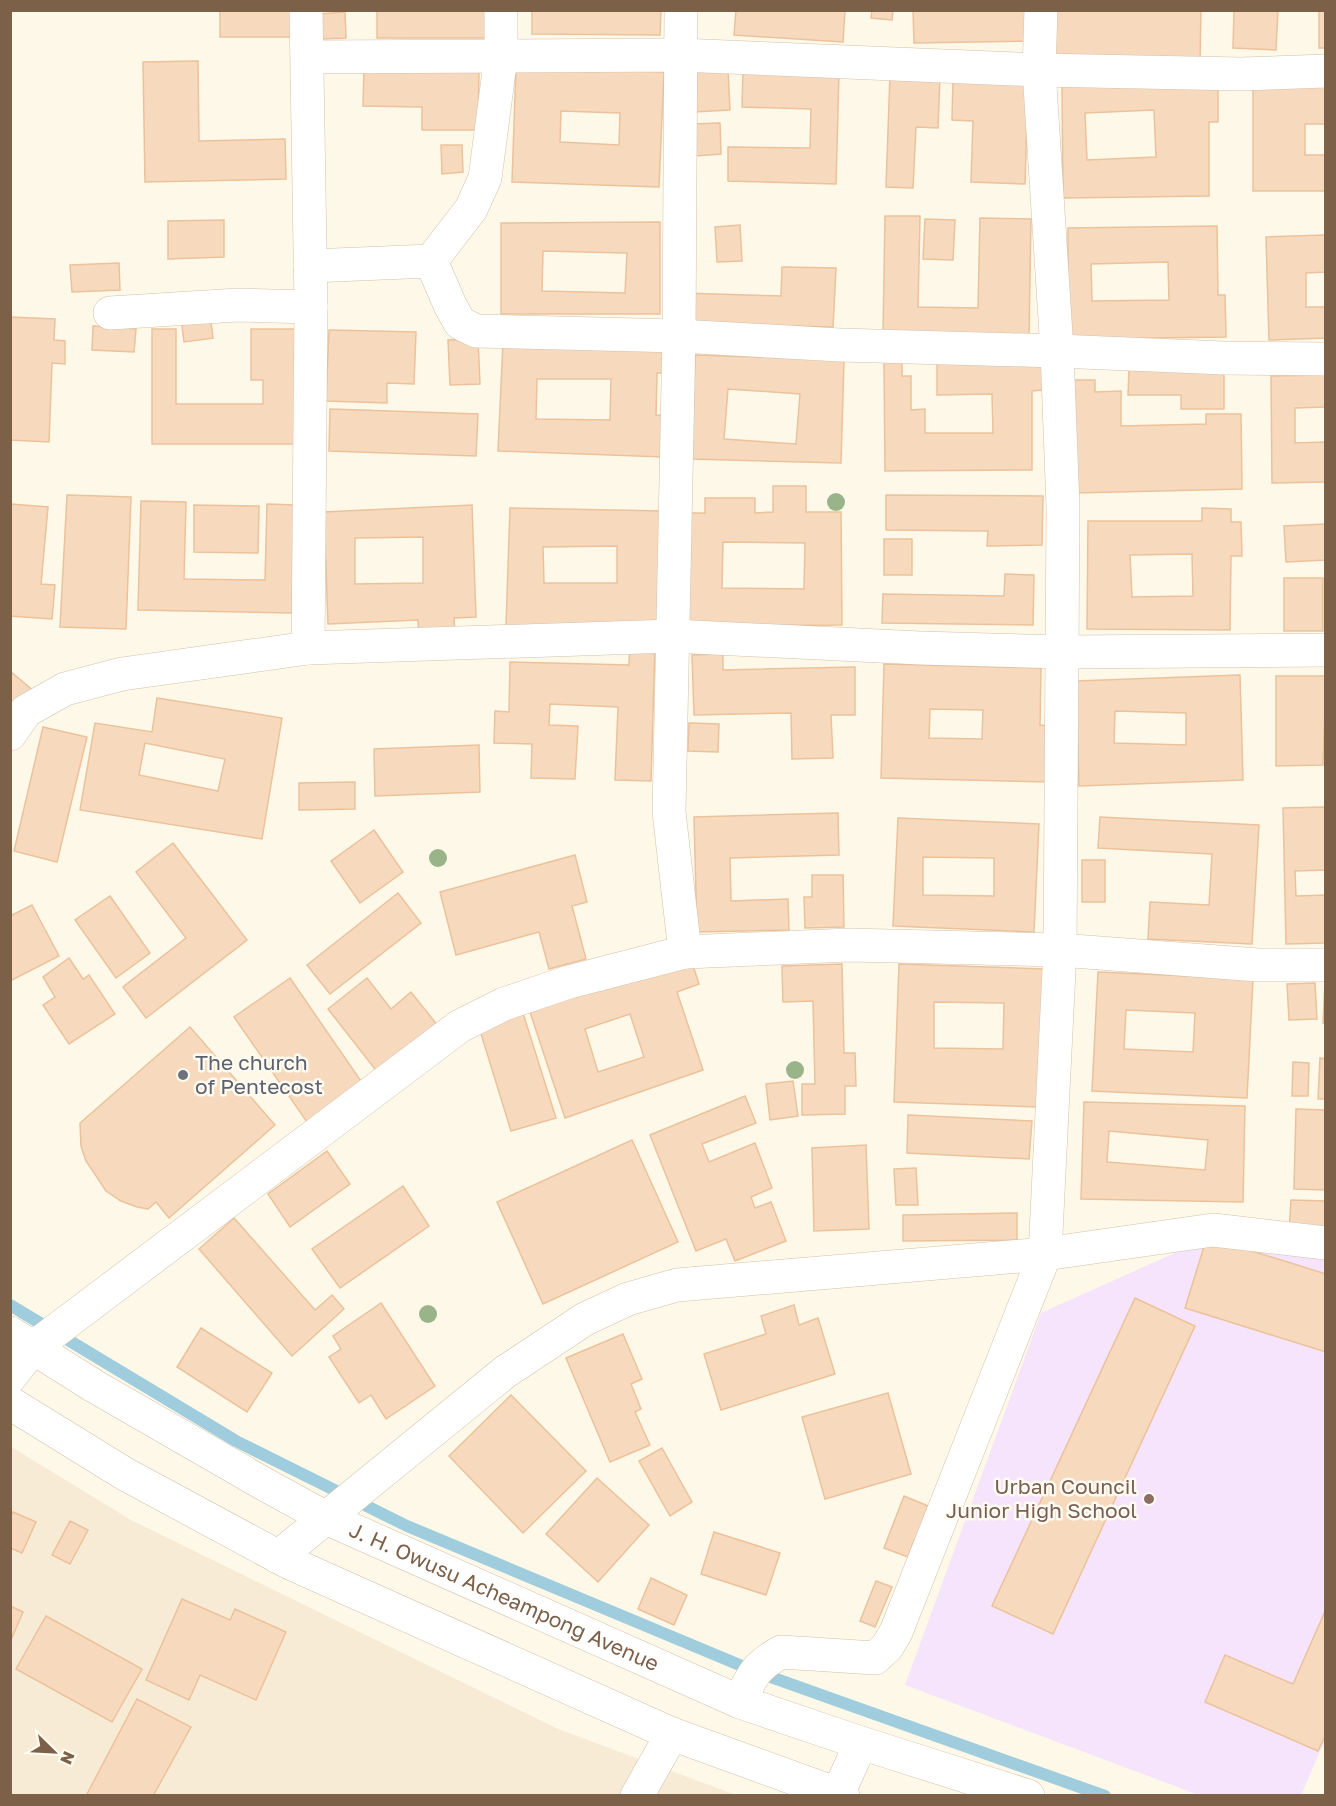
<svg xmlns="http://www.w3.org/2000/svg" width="1336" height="1806" viewBox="0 0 1336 1806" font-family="'Golos Text',sans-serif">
<rect width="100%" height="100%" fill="#fef8e8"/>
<!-- residential -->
<path fill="#f7ebd5" d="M10,1446L131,1520L558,1729L736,1795H11Z"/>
<!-- education -->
<path fill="#f5e4fb" d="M1217,1234L1325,1258L1326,1738L1301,1795H1199L905,1685L1041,1313Z"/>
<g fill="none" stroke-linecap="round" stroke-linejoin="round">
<!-- stream -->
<path stroke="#9fcdde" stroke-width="12" d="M10,1305L236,1441L407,1526L754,1671L1105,1796"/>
</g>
<!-- building -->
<g fill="#f7dabd" stroke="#ebc29b" stroke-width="1.5" fill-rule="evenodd">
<rect x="220" y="10" width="79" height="27"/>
<rect x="377" y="10" width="111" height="28"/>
<path d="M532,10H661L660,35L532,34Z"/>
<path d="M736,10H845L843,42L734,35Z"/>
<path d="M872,10H893L892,20L871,18Z"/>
<path d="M913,10H1031L1032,41L914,43Z"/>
<path d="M1054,10H1201L1200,61L1053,59Z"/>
<path d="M1234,10H1278L1276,50L1233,48Z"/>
<rect x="1319" y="10" width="7" height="38"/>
<path d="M345,12L346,38L321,39L319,14Z"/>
<path d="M198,61L199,141L285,139L286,179L145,182L143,62Z"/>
<path d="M516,67L664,72L659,187L512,182ZM561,111L620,113L619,145L560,142Z"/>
<path d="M364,69L479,71L478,130H422V107L363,106Z"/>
<path d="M728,70L730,110L695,112L693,71Z"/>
<path d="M743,71L839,73L836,184L728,181V147L810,148L811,109L742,107Z"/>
<path d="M890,75L940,76L938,128L916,127L913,188L886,187Z"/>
<path d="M953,78L1028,81L1025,184L971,182L973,121L952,120Z"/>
<path d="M1218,84V122H1209V196L1063,198L1062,86ZM1154,110L1156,157L1087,160L1085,113Z"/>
<path d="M1253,87H1326V124H1305V155H1326V191H1253Z"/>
<path d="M720,123L721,154L695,156L694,124Z"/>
<path d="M441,145H462L463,172L442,174Z"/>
<path d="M885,216H920L918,307L978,308L980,218L1031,219L1029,336L883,334Z"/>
<path d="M925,219L955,220L953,260L923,259Z"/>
<path d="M224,220V257L168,259V221Z"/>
<path d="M660,222V314H501V223ZM543,251L627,253L625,293L542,291Z"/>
<path d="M740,225L742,261L717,262L715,227Z"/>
<path d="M1217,226L1218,295H1225L1226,337L1068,339V228ZM1168,262L1169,300L1092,301L1091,264Z"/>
<path d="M1326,235V272L1306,273V307H1326V338L1269,340L1266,237Z"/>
<path d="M119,263L120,290L72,292L70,265Z"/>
<path d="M782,267L836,268L833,327L681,323L682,293L781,296Z"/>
<path d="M210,314L213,338L184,342L181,318Z"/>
<path d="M10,317L55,319L54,340L65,341V364L52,363L49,442L10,440Z"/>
<path d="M93,326L136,329L134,352L92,350Z"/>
<path d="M152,329H176V404H263V380H251V329H295V444H152Z"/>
<path d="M329,330L416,332L414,384L387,383V403L326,401Z"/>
<path d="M478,339L480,384L450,385L448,340Z"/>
<path d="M503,342L669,348L668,373H657L656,415L666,416L664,457L498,451ZM537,379H611L610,420L536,419Z"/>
<path d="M695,355L844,360L841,463L692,459ZM728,389L800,394L796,444L724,439Z"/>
<path d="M1042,359V390L1032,391V470L885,471L884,360L902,361V376H911V410L925,409V433H993L992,394L937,395V360Z"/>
<path d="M1129,369H1224V409H1181V395H1128Z"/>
<path d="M1326,375V407L1295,408V443L1326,442V482L1272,483L1271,376Z"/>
<path d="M1073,380H1095V392L1121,391V426L1206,424V414H1241L1242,489L1075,493Z"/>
<path d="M330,409L478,414L476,456L329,451Z"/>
<path d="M773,486H806V512H841L842,625L686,626V513H705V498H755V513L773,512ZM723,542L805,543L804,589L722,588Z"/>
<path d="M67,495L131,497L126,629L60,627Z"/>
<path d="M886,495L1043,496L1042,545L987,546L988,531L886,530Z"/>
<path d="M141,501L186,502L184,579L265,580L267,504L295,505L292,613L138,610Z"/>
<path d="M11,504L48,507L41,584L55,585L52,619L10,616Z"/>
<path d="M194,505L259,506L258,553L194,552Z"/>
<path d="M472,505L476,617L454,618L455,634L419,636L418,620L328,624L324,512ZM423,537V583L355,584V538Z"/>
<path d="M510,508L663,511L658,630L506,626ZM617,546V583H544L543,547Z"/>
<path d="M1202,508L1231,509V522H1241L1242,556H1231L1230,630L1087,629L1088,521H1202ZM1192,554L1193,596L1132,597L1130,555Z"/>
<path d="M1326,524V560L1286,562L1284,526Z"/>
<rect x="884" y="539" width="28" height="36"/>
<path d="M1005,574L1034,575L1033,625L882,623L883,594L1004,596Z"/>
<rect x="1284" y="578" width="39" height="53"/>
<path d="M630,645H655L651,781L615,780L618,707L550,704L549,725L578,726L575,779L531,778L532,744L494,743L495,711L509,712L510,662L629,665Z"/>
<path d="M723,654V670L855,667V715H831L833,758L792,759L791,713L694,715L692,655Z"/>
<path d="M884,664L1041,668L1040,725L1049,726L1048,782L881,778ZM930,709L983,710L982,739L929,738Z"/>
<path d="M10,671L35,692L10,717Z"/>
<path d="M1240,675L1243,780L1079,786L1076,681ZM1115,711L1186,713V745L1114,743Z"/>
<path d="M1276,676H1326L1323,765L1276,766Z"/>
<path d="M157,698L282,718L262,839L80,810L95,723L152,732ZM145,743L225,759L218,791L139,775Z"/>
<path d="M689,723L719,724L718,752L688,751Z"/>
<path d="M43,727L87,737L57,862L14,851Z"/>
<path d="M479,745L480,792L375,796L374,749Z"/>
<path d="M355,782V809L299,810V783Z"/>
<path d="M1326,807V870L1295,871L1296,896L1326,895V943L1286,944L1283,808Z"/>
<path d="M838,813L839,855L730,858L731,901L788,899L789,930L697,932L694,817Z"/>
<path d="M1100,817L1259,825L1252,944L1148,939L1150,902L1209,905L1212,854L1098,848Z"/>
<path d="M898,818L1039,824L1034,932L893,926ZM923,857L994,858V896L923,895Z"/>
<path d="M374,830L403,872L360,903L331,861Z"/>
<path d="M173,843L247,940L146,1018L123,987L186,938L136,872Z"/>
<path d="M575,855L587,902L572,906L586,959L549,969L539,932L456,955L440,892Z"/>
<rect x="1082" y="860" width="23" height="42"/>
<path d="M812,875H843L844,927L805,928L804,897H812Z"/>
<path d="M398,893L421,923L330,994L307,965Z"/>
<path d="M110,896L150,953L116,978L75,920Z"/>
<path d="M32,905L59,956L10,981V916Z"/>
<path d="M689,953L699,984L677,992L703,1070L565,1118L529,1009ZM630,1014L644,1057L598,1072L585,1029Z"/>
<path d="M69,958L83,979L89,975L115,1014L69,1044L43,1005L55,997L43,977Z"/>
<path d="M842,964L844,1053H855L856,1086H845V1114L802,1115V1084H815L813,1001L783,1002L782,966Z"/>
<path d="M899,964L1045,969L1039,1107L894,1102ZM934,1002L1004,1003L1003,1049L934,1048Z"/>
<path d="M1098,972L1253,979L1247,1098L1092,1091ZM1126,1010L1195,1013L1193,1052L1124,1049Z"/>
<path d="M290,978L363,1084L307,1122L234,1017Z"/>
<path d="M367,978L391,1009L411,992L442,1031L382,1078L328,1009Z"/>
<path d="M1325,982H1326V1023H1323Z"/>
<path d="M1315,983L1317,1019L1289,1020L1287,984Z"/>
<path d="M522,1010L556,1118L511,1131L478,1024Z"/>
<path d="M190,1027L275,1125L169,1218L156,1202L148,1209L137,1207L121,1201L106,1191L86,1161L81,1146L80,1123Z"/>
<path d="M1320,1058L1326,1059V1099H1318Z"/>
<path d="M1293,1062L1309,1063L1308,1096H1292Z"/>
<path d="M793,1081L798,1116L770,1120L766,1084Z"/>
<path d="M745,1096L756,1123L702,1144L709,1162L755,1143L772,1188L751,1197L755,1208L771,1202L786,1241L735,1261L726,1239L696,1251L650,1135Z"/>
<path d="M1084,1102L1245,1106L1243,1202L1081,1199ZM1109,1131L1208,1140L1205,1170L1107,1162Z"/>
<path d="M1296,1109L1326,1110V1190L1294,1189Z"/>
<path d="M908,1115L1032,1121L1029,1159L907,1153Z"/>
<path d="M632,1140L678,1242L543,1304L497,1202Z"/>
<path d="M866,1145L869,1229L814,1231L812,1148Z"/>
<path d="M327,1151L350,1184L290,1227L268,1194Z"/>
<path d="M916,1168L918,1205H896L894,1169Z"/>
<path d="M403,1186L429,1226L340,1288L312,1249Z"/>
<path d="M1291,1200L1326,1201V1234L1289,1233Z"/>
<path d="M1017,1213V1240L903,1241V1215Z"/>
<path d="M234,1218L315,1310L332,1295L344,1309L292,1356L199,1249Z"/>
<path d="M1207,1237L1326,1274V1352L1185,1308Z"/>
<path d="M1135,1298L1195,1326L1053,1634L992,1606Z"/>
<path d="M381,1303L435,1386L386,1419L371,1395L359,1403L329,1357L341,1349L333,1336Z"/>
<path d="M794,1305L799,1325L818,1318L835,1374L721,1410L704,1354L766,1334L761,1316Z"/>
<path d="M201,1328L272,1373L247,1412L177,1367Z"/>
<path d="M623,1334L642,1379L631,1384L641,1409L635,1412L650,1445L610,1462L566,1358Z"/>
<path d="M888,1393L911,1474L825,1499L802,1417Z"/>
<path d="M511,1395L586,1471L523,1533L449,1456Z"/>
<path d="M662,1448L692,1502L670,1516L639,1461Z"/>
<path d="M597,1478L649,1525L598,1582L546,1534Z"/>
<path d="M904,1496L928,1506L923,1519L933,1523L926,1542L915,1538L908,1557L884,1548Z"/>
<path d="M13,1512L36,1522L22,1553L10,1548V1517Z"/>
<path d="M70,1521L88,1530L70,1564L52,1555Z"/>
<path d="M714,1532L780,1553L766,1595L701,1574Z"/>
<path d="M651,1578L687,1595L674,1625L638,1609Z"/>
<path d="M876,1581L892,1587L875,1627L860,1621Z"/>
<path d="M182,1599L230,1620L235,1609L286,1632L256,1700L200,1675L189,1700L146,1680Z"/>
<path d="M10,1606L23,1612L11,1640L10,1639Z"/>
<path d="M1326,1609V1734L1318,1751L1205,1702L1225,1655L1293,1684Z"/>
<path d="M46,1616L142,1669L112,1722L16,1669Z"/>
<path d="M137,1699L191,1727L153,1796H86Z"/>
</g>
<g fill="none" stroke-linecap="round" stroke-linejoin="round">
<defs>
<g id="minor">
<path d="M306,10L311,307L308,648"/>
<path d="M681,10L679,336L669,812L685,952"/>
<path d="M308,57L680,55L1039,70L1241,74L1326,71"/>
<path d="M431,261L471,209L485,178L501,56V10"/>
<path d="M310,266L431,261L451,307L460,323L476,331L679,336L840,345L1057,351L1224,358L1326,359"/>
<path d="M110,313L238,305L311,307"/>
<path d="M10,734L26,711L65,689L122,674L308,648L672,636L920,648L1062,652L1326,650"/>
<path id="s1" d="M10,1333L94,1386L264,1484L326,1518L740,1702L861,1743L1028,1796"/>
<path d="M10,1377L34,1347L460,1026L504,1004L569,982L685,952L849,945L1060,950L1258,965H1326"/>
<path d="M10,1403L125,1474L290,1563L672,1734L843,1796"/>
<path d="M278,1557L505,1372L585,1319L628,1299L677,1285L1045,1254L1213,1230L1326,1243"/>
<path d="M740,1702C752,1675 755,1667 781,1652L875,1658L887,1647L896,1632L1045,1254L1060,950L1063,507L1057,351L1039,70L1041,10"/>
<path d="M637,1796L672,1734"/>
<path d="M837,1796L861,1743"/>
</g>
</defs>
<!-- minor casing -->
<use href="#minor" stroke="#d3c1ac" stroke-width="34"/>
<!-- minor -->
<use href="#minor" stroke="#fff" stroke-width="33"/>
</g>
<!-- trees -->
<g fill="#9ab489">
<circle cx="836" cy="502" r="9"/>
<circle cx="438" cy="858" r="9"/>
<circle cx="795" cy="1070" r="9"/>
<circle cx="428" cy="1314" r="9"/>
</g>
<!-- markers -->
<circle fill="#6b7280" stroke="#fffbf0" stroke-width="2" cx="183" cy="1075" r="6"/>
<circle fill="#8d6e63" stroke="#fffbf0" stroke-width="2" cx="1149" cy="1499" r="6"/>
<g text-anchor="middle" stroke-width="5" stroke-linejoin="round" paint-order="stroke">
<!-- worship labels -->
<g font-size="21" fill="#5b616d" stroke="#fffbf0" text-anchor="start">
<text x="195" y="1070">The church<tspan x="195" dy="24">of Pentecost</tspan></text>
</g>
<!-- education labels -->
<g font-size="21" fill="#785e54" stroke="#fffbf0" text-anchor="end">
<text x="1137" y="1494">Urban Council<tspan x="1137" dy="24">Junior High School</tspan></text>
</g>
<!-- street labels -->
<g font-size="21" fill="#7c6048" stroke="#fffbf0">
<text dy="7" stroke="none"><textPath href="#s1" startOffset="561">J. H. Owusu Acheampong Avenue</textPath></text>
</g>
</g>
<!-- border -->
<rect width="1336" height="1806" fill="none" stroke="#7c6048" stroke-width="24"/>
<!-- north arrow -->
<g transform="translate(54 1752) rotate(114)" stroke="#fffbf0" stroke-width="4.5" paint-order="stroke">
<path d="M0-4.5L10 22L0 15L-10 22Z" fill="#7c6048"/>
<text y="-9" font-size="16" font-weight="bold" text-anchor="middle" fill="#7c6048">N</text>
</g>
</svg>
